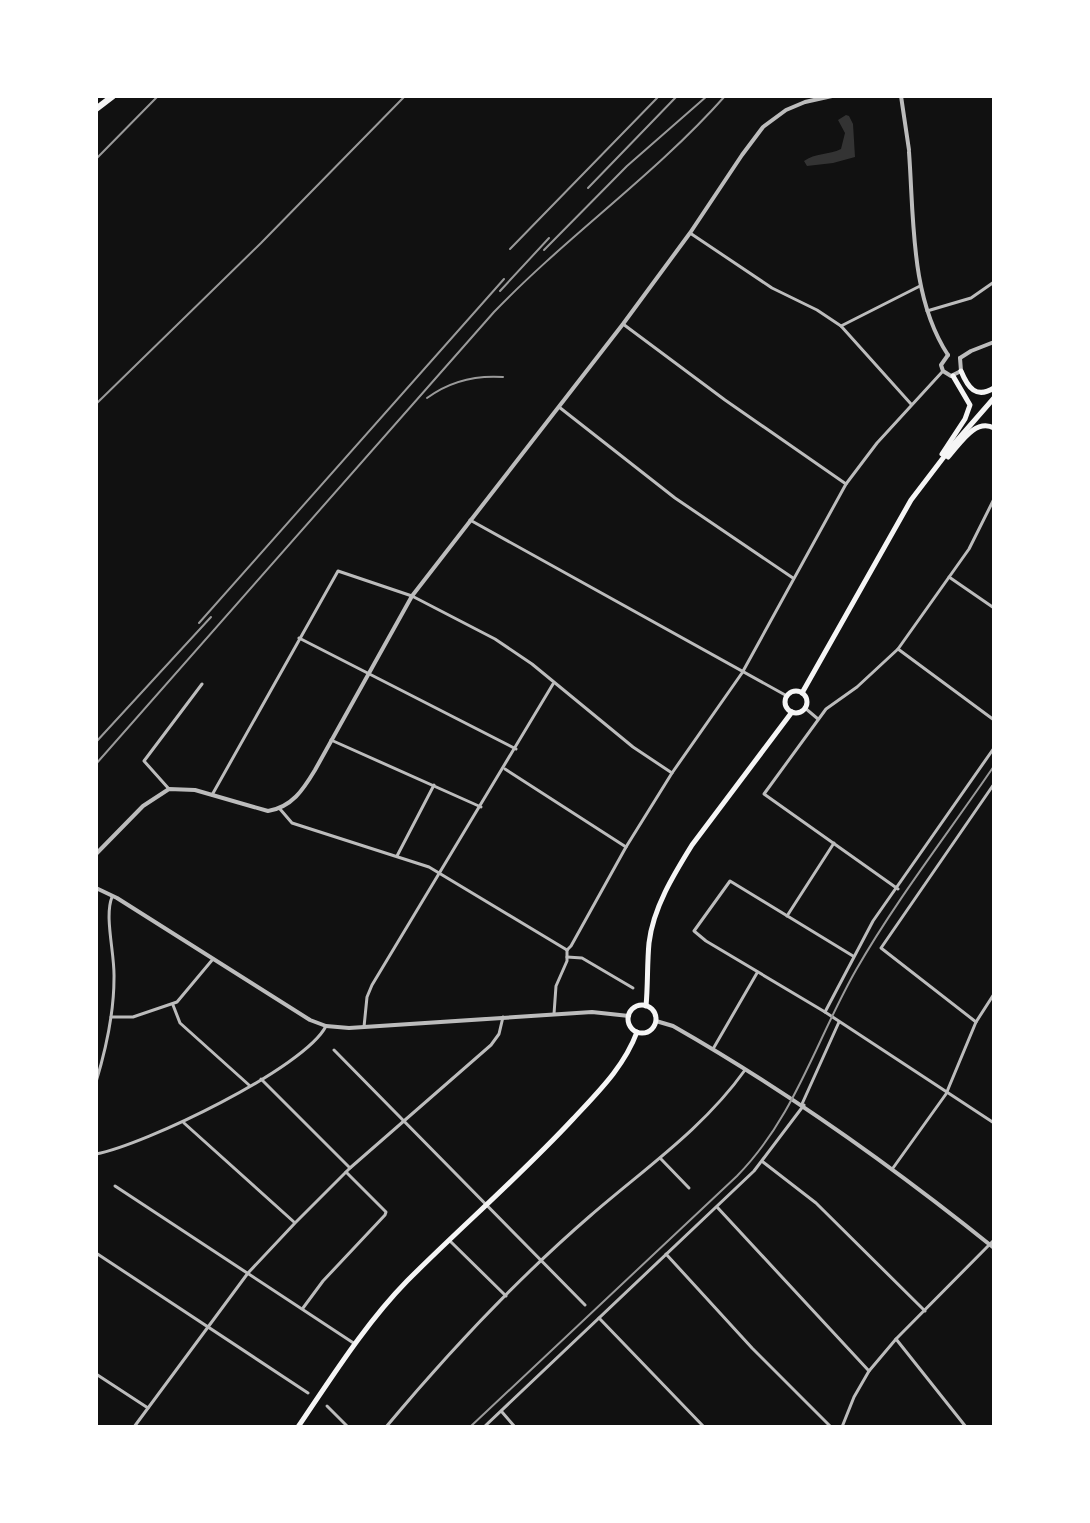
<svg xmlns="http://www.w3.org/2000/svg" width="1090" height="1523" viewBox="0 0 1090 1523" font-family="'DM Sans',sans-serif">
<rect width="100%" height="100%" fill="#111"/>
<!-- water -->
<path fill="#333" d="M846,115L849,116L853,124L855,157L833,163L807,166L804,161C815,153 829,155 841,149L845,133L838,120Z"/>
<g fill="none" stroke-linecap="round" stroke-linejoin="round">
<!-- minor -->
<g stroke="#bcbcbc" stroke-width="3">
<path d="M690,233L772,288L817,310L841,326L911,404"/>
<path d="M927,311L971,298L994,282"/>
<path d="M623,324L725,400L846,484"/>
<path d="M841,326L920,286"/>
<path d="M559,407L675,498L793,578"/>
<path d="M470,520L787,696"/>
<path d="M949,577L994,608"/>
<path d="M299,638L516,749"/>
<path d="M898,649L994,720"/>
<path d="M805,708L818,719"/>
<path d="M331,740L481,807"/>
<path d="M505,769L626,847"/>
<path d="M169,789L144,761L202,684"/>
<path d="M212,795L338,571L412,596L495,639L532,664L633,747L672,773"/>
<path d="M280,809L292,823L429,867L567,950"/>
<path d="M397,856L434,785"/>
<path d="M898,889L764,794L826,709L857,687L898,649L969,549L994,499"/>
<path d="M787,916L834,843"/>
<path d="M567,950L571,946L626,847L672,773L742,673L846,484L877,443L943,371"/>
<path d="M853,956L730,881L694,931L706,941L825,1012L994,1123"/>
<path d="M567,957L582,958L633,988"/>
<path d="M173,1005L180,1023L249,1085"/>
<path d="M825,1012L873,921L994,748"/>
<path d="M554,1014L556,986L567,961V950"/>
<path d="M111,1017H133L177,1002L213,959"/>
<path d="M976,1022L881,948L994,784"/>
<path d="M364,1027L367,997L372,985L553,684"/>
<path d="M713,1049L757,973"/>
<path d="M334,1050L585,1305"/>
<path d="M261,1079L350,1168"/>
<path d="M96,1082C106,1049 114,1013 114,978C115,954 104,917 112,897"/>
<path d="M802,1104L839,1022"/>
<path d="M184,1123L294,1222"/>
<path d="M96,1154C144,1145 305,1068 326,1026"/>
<path d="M661,1159L689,1188"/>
<path d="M763,1162L816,1203L925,1311"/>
<path d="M893,1168L946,1094L976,1022L994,994"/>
<path d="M115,1186L355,1344"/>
<path d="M717,1207L869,1371"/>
<path d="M449,1240L506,1296"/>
<path d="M96,1253L308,1393"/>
<path d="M666,1254L752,1348L831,1427"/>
<path d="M303,1308L323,1281L385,1215L386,1212L346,1172"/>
<path d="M599,1318L704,1427"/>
<path d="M896,1339L966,1427"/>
<path d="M96,1374L148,1408"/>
<path d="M327,1406L348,1427"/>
<path d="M502,1412L515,1427"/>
<path d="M134,1427L248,1273L295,1223L350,1168L491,1045L499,1034L503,1017"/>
<path d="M386,1427C448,1353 516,1280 590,1216C644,1169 703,1129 745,1070"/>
<path d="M484,1427L754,1171L804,1105"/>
<path d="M842,1427L854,1397L869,1371L896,1339L994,1240"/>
</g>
<!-- tertiary -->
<g stroke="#bcbcbc" stroke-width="4">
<path d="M901,96L909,150"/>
<path d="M909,152C914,218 910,297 948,355"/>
<path d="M948,355L941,365L943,371L951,376L961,371L960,358"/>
<path d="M960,358L971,351L994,342"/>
<path d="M96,854L143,806L169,789L195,790L268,811C292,807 303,790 315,770L412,596L623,324L690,233L742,155L763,127L786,110L805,102L832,96"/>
<path d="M96,888L117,898L310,1020L326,1026L349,1028L592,1012L629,1016"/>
<path d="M656,1021L673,1026C787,1091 892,1166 994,1248"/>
</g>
<!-- primary -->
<g stroke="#f5f5f5" stroke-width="5">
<path d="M961,371C968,388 976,399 994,388"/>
<path d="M942,454L965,419L970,405L953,376"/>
<path d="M948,457C960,444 975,418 994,428"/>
<circle cx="796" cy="702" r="11"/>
<path d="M802,693L911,500L953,445L994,398"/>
<circle cx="642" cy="1019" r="14"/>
<path d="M646,1006C648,985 647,964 649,943C653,908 674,874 692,845L792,712"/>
<path d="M298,1427C332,1377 365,1324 407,1281C462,1226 520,1176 573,1119C598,1092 624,1067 637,1032"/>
</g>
<!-- motorway -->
<path stroke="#f5f5f5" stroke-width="6" d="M96,109L113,96"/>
<!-- tram -->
<path stroke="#9a9a9a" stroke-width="2" d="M470,1427L737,1176C795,1117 816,1040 856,970C896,900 949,832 994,766"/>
<!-- rail -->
<g stroke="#9a9a9a" stroke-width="2">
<path d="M96,159L158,96"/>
<path d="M588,188L677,96"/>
<path d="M510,249L659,96"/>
<path d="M544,250L627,166L707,96"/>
<path d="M500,291L549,238"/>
<path d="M427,398C450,381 474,375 503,377"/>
<path d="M96,404L261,243L405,96"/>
<path d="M199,623L504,279"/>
<path d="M96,742L211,617"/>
<path d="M96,764L494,312C567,236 655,175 725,96"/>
</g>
</g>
<!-- border -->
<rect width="1090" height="1523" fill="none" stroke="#ffffff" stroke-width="196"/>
</svg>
